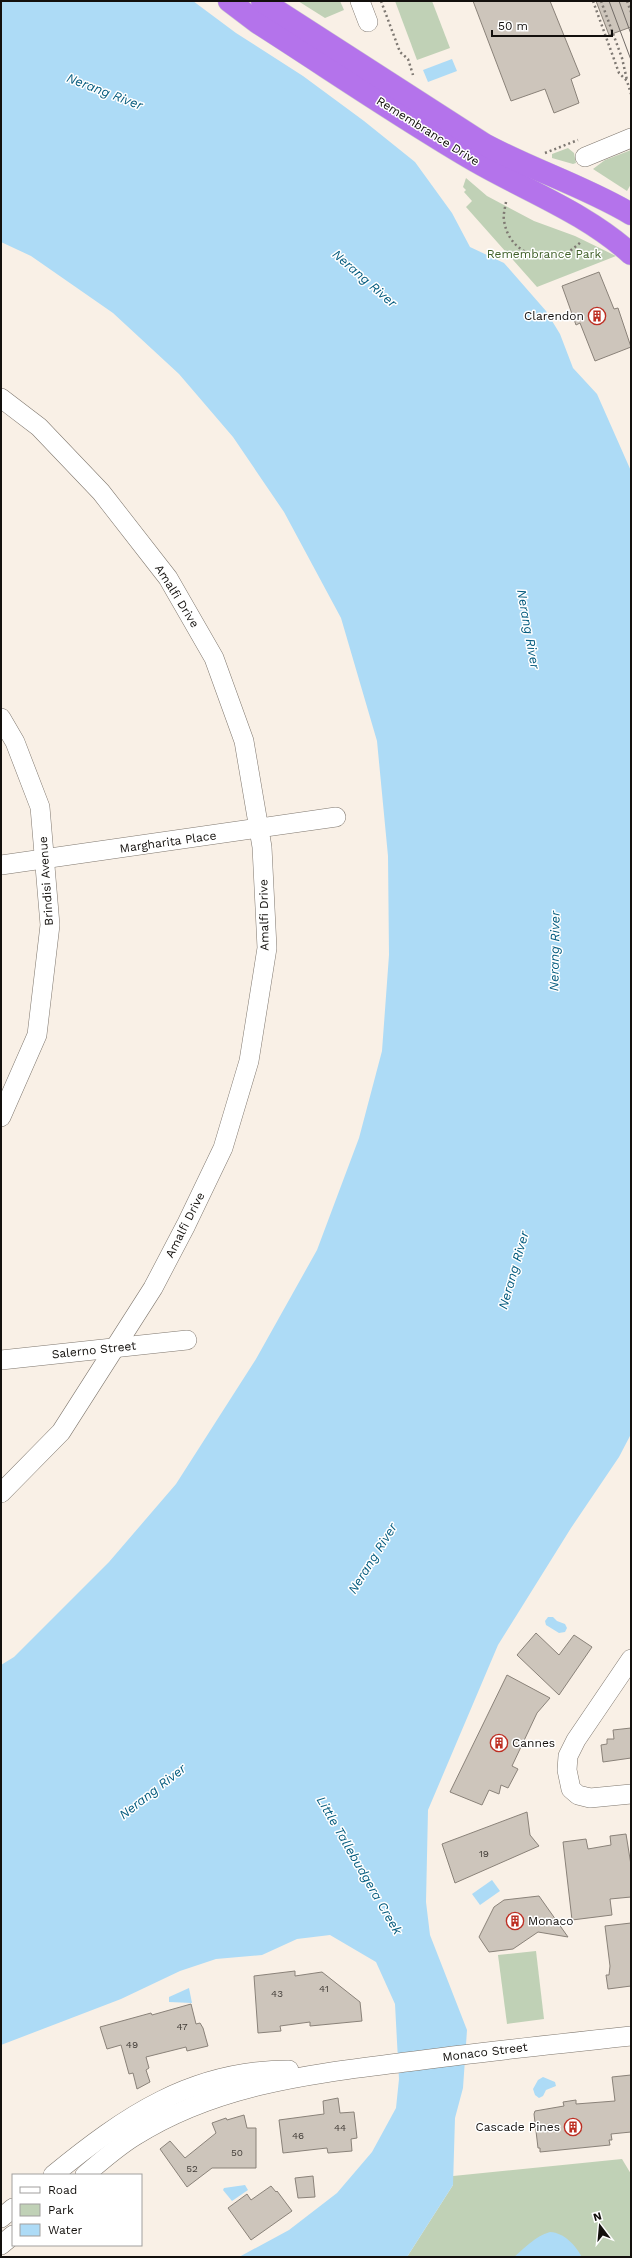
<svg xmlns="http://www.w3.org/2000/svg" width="632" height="2258" viewBox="0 0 632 2258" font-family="'Work Sans',sans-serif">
<rect width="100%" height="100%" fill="#f9f0e6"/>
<!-- green -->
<g fill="#c0d1b6">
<path d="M298,1H340L344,10L325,18Z"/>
<path d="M395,1H432L450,48L417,60Z"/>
<path d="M568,148L574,153L576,163L573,164L552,158V154Z"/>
<path d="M631,150V184L627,191L593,169L605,160Z"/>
<path d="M466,178L487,196L534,221L575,236L616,256L537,287L466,207L472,201L464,192L466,190L463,187Z"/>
<path d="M536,1951L544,2019L507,2024L498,1955Z"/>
<path d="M622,2159L631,2174V2257H407L453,2185V2176Z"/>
</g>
<!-- water -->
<g fill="#addbf6">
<path d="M1,1H193L236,33L303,76L364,121L415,162L452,213L470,247L504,263L546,311L560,334L573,368L597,394L631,471V1434L619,1457L571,1528L498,1645L428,1810L426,1902L430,1935L467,2030L463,2088L455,2118L453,2185L407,2257H239L289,2230L337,2193L372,2152L396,2108L399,2079L395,2004L376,1962L330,1935L297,1939L262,1955L216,1959L180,1971L121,1999L1,2045V1665L14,1657L109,1562L176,1484L256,1359L317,1250L359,1138L382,1051L389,955L388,856L377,741L341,618L284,512L233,437L179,374L113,313L31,256L1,242Z"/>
<path d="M452,59L457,71L428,82L423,70Z"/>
<path d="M548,1617H553L557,1621L565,1624L567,1628L565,1632L559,1633L546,1625L545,1621Z"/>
<path d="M492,1880L500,1891L480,1905L472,1894Z"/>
<path d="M189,1988L192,2003L169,2002V1997Z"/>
<path d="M543,2077L555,2082L556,2086L546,2090L543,2096L539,2098L535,2095L533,2089L538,2080Z"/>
<path d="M245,2185L248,2190L232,2201L223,2190L224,2188Z"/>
<path d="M550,2232C565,2233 575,2245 582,2257H514C526,2247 534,2237 550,2232Z"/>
</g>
<!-- building -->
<g fill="#cdc5bb" stroke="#8a8279">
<path d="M473,1H550L580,75L571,79L579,103L554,113L545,89L511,101Z"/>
<path d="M596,1H631V27L609,35Z"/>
<path d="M599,272L614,309L618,308L631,347L595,361L580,323L576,325L562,286Z"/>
<path d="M536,1633L559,1655L574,1635L592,1647L559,1695L517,1655Z"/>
<path d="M507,1675L550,1698L537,1713L512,1766L518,1769L508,1788L501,1785L499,1794L489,1790L482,1805L450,1792Z"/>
<path d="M631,1728V1758L603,1762L601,1745L607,1744V1739H614L613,1730Z"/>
<path d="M527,1812L530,1835L539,1846L455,1883L442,1844Z"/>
<path d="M626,1834L631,1865V1897L610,1899L612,1915L572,1920L563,1842L586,1839L588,1849L611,1845L610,1836Z"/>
<path d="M539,1896L568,1937L538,1932L513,1949L489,1952L479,1937L494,1907L504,1900Z"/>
<path d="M631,1923V1986L608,1989L606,1975H609L610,1966L605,1926Z"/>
<path d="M295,1971V1976L322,1972L360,2002L362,2021L310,2026V2022L280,2026L281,2031L258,2033L254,1976Z"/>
<path d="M191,2004L196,2024L200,2023L203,2028L208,2046L187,2051L186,2047L146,2057L149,2068L146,2070L150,2082L137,2089L133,2073L129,2074L121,2045L107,2049L100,2027L151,2013L152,2015Z"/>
<path d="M631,2075V2132L611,2134L612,2140H609L610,2145L540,2152V2148H538L534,2114L535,2111L564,2106L563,2102L576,2100V2104L615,2101L612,2077Z"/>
<path d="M338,2098L340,2113L354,2112L357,2138L351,2139L352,2151L328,2153L327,2148L283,2153L279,2120L324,2114L323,2101Z"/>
<path d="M244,2115L247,2128H256V2168H212L187,2187L160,2149L170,2141L185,2158L216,2133L212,2123L226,2118L227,2120Z"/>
<path d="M313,2176L315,2197L298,2198L295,2178Z"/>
<path d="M271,2186L276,2192L277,2191L292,2211L251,2240L228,2208L247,2194L251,2200Z"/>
</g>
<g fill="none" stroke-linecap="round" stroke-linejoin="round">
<defs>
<g id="minor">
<path d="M360,1L368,22"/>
<path d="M585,157L631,138"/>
<path d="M1,398L39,427L101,492L168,578L214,658L244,741L262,847L267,948L249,1061L223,1148L186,1225L153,1288L61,1432L1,1493"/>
<path d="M1,718L15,742L40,807L50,925L37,1035L1,1117"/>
<path d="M1,865L336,817"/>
<path d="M1,1360L187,1340"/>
<path d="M631,1659L576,1740L568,1756L567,1770L571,1789L578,1795L590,1798L631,1794"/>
<path d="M53,2175C125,2116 192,2070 289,2070"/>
<path d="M85,2175C100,2162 117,2147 135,2136C217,2084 312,2074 406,2062C481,2052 556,2044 631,2036"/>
<path d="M1,2218L13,2208"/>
<path d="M1,2245L13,2235"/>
</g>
<g id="highway">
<path d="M229,1L258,23C330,69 401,118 475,161C527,191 586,213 631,254"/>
<path d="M262,1L484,144C532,170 584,186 631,214"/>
</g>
</defs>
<!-- minor casing -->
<use href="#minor" stroke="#7f776e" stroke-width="20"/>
<!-- highway casing -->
<use href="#highway" stroke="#d0cfcf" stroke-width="23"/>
<!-- path -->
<g stroke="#7e7872" stroke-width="2.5" stroke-dasharray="2 3" stroke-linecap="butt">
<path d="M381,1L400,52L408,59L413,75"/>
<path d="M593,1L619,73L627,81L631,94"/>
<path d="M601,1L622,58L627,80"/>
<path d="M627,1L631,12"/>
<path d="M545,153L578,140"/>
<path d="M506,202C505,208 503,215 504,220C508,251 539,264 566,253C571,251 576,246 581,242"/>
</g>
<!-- minor -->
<use href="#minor" stroke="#fff" stroke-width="19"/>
<!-- highway -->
<use href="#highway" stroke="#b473eb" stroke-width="22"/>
<!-- tram -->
<g stroke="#716b66" stroke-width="1">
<path d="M609,1L631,60"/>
<path d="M619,1L631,34"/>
</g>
</g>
<!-- icons -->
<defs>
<symbol id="building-ring" viewBox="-11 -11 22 22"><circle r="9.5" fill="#fff" stroke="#bd2f23" stroke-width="1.5"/><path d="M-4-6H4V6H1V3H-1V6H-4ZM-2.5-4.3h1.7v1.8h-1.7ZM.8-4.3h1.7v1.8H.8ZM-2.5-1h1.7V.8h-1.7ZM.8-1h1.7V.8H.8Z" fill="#bd2f23"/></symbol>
</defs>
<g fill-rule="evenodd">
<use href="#building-ring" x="587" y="306" width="20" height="20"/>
<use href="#building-ring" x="489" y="1733" width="20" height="20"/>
<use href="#building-ring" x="505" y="1911" width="20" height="20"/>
<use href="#building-ring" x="563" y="2117" width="20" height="20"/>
</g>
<g text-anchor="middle" stroke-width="3" stroke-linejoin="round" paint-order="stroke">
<!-- number labels -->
<g font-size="10" fill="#423d38">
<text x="484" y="1857">19</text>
<text x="324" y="1992">41</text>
<text x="277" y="1997">43</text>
<text x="182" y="2030">47</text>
<text x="132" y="2048">49</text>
<text x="340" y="2131">44</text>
<text x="298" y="2139">46</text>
<text x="237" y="2156">50</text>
<text x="192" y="2172">52</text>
</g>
<!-- street labels -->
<g font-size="12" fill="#13100d" stroke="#fff">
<text transform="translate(428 131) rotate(32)" y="4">Remembrance Drive</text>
<text transform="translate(177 596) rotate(58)" y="4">Amalfi Drive</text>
<text transform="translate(168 842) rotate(-8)" y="4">Margharita Place</text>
<text transform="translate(46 881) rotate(-94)" y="4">Brindisi Avenue</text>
<text transform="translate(264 915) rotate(-91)" y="4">Amalfi Drive</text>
<text transform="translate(185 1225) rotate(-63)" y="4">Amalfi Drive</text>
<text transform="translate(94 1350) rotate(-6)" y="4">Salerno Street</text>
<text transform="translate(485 2052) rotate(-7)" y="4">Monaco Street</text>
</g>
<!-- park labels -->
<g font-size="12" fill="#3f5f28" stroke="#fff">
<text x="544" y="258">Remembrance Park</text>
</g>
<!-- poi labels -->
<g font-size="12" fill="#13100d" stroke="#fff" text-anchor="end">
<text x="584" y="320">Clarendon</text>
<text x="512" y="1747" text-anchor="start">Cannes</text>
<text x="528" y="1925" text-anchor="start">Monaco</text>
<text x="560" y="2131">Cascade Pines</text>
</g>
<!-- water labels -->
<g font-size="13" font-style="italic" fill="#045b7e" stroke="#fff">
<text transform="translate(105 91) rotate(21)" y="5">Nerang River</text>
<text transform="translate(365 278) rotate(41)" y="5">Nerang River</text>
<text transform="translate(529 629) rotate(80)" y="5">Nerang River</text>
<text transform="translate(554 951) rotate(-89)" y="5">Nerang River</text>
<text transform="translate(513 1270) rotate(-74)" y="5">Nerang River</text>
<text transform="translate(372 1558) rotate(-58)" y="5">Nerang River</text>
<text transform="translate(152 1791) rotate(-38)" y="5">Nerang River</text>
<text transform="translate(360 1865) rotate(60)" y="5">Little Tallebudgera Creek</text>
</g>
</g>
<!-- border -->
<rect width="632" height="2258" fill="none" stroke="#13100d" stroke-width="4"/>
<!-- legend -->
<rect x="12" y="2174" width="130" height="72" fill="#ffffff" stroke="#a19f9e"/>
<rect x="20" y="2187" width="20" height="6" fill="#ffffff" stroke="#a19f9e"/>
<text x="48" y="2194" font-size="12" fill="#13100d">Road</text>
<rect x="20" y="2204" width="20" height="12" fill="#c0d1b6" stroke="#a19f9e"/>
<text x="48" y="2214" font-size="12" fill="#13100d">Park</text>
<rect x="20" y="2224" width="20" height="12" fill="#addbf6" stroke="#a19f9e"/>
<text x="48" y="2234" font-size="12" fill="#13100d">Water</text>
<!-- north arrow -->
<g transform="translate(600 2226) rotate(344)" stroke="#ffffff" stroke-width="3" paint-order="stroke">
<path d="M0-3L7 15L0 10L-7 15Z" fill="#13100d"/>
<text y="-6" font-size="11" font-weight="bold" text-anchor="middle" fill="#13100d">N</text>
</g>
<!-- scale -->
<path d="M492 30v6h120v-6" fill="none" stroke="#13100d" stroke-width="2"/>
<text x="498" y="30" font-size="12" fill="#13100d" stroke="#ffffff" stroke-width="3" paint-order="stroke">50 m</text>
</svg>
